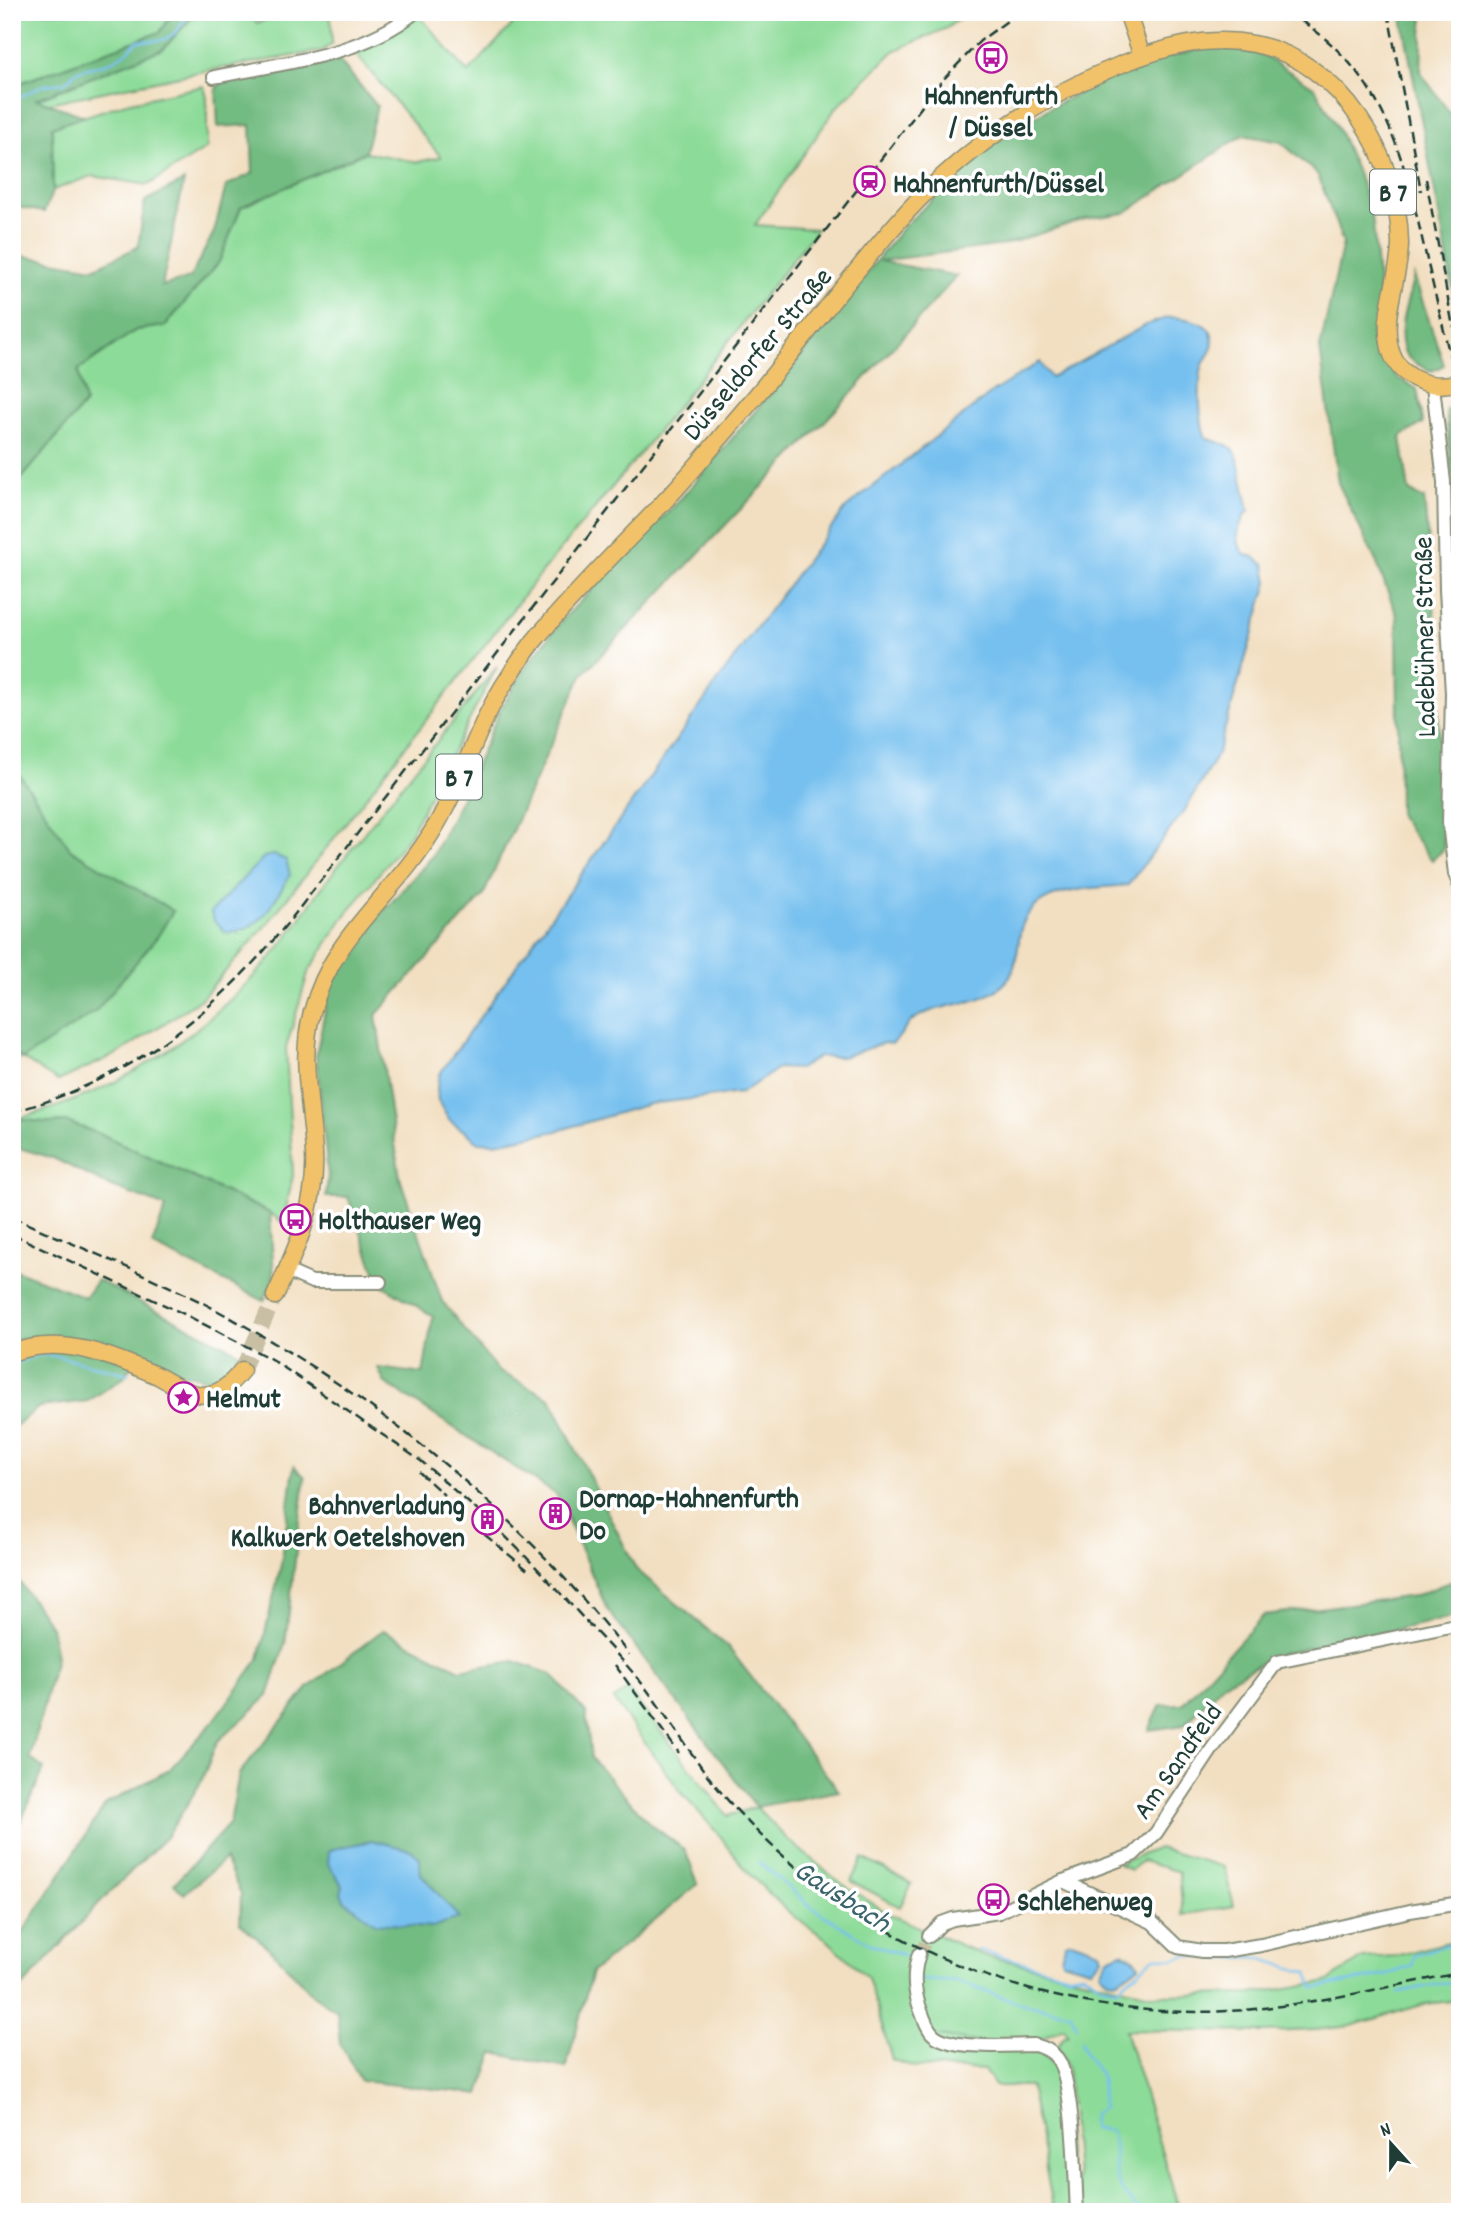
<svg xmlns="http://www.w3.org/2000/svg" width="1472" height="2224" viewBox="0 0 1472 2224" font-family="Dekko,sans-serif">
<rect width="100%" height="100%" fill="#fff"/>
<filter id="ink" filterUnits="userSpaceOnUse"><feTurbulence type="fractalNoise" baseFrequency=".0143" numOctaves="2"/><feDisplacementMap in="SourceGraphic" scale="14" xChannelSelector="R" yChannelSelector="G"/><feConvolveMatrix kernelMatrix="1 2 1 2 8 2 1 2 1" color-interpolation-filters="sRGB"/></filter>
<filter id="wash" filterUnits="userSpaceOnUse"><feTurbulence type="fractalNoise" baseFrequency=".00686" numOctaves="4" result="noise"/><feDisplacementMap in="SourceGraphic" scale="28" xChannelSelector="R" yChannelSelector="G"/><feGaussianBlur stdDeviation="1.57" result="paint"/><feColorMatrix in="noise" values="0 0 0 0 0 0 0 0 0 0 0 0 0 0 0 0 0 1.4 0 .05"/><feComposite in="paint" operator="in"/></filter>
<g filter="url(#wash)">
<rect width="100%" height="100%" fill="#f2dfc1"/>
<!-- green -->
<g fill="#8ddb99" stroke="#568c66" stroke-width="2">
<path d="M12,12H174L160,32L12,86Z"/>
<path d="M197,12H247L257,23L275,16L331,17L332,44L322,51L199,72L49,103L35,100L163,49Z"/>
<path d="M524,12H968L947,28L894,51L836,108L755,225L817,229L643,450L541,573L267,924L201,999L119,1053L58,1081L23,1059H12V1051L23,1059L173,911L70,849L21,777L12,767V490L85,403L78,370L136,330L165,326L219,262L241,207L365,152L417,162L441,157L355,53L419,15L468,73Z"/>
<path d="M204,86L207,98V148L148,185L92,176L53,190L52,127L126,103Z"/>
<path d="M497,667L408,837L342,920L308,973L286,1048L293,1175L283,1223L270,1213L105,1136L67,1122L52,1123L17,1119C37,1113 58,1107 77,1099C151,1070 216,1019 269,960C294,931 314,896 338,866C390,799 444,733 497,667Z"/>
<path d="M628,1690L728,1816L756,1807L786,1838L838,1881L889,1914L983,1955L1155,1995L1251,1994L1329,1981L1363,1958L1395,1956L1460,1939V2000L1425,2004L1351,2026L1315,2030L1265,2032L1125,2030L1180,2212H1079L1067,2067L1057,2047L1063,2037L1068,2035L1064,2028L1036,2041L977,2042L926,2034L1040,2052L1059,2069L1063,2084L1071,2212H1054L1030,2086H994L984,2070L915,2067L892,2060L868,1978L825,1938L792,1915L751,1876L719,1835L681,1792L613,1699Z"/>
<path d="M1158,1848L1224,1867L1234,1906L1183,1915L1179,1872L1142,1861L1131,1870L1118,1864Z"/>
<path d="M863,1858L912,1884L900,1907L851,1881Z"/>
</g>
<!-- forest -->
<g fill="#72bb81" stroke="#487c5a" stroke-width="2">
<path d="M174,12H197L163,49L36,99L84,116L52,127L53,190L44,212L12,206V86L160,32Z"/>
<path d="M1401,12H1423L1421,73L1460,127V326Z"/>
<path d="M1216,45L1263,55L1315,88L1338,128L1361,182L1373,223L1380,306V348L1396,377L1417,389L1423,423L1401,437L1409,491L1424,499L1431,573L1420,583L1422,595L1434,603L1444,849L1432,860L1399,816L1397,616L1376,561L1338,483L1320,348L1343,243L1318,175L1281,142L1243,135L1125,213L1085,219L1004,245L879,261L957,276L851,394L582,675L483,896L376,1015L400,1178L442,1301L498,1371L550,1398L636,1569L728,1647L839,1791L756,1807L607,1609L557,1495L384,1382L378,1368L423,1374L433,1316L379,1283L348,1197H326L328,1175L316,1055L330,986L372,924L432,857L464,793L500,710L527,665L563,619L678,502L780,382L903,227L991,145L1051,107L1134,65Z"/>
<path d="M338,59L377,106L365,152L241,207L219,262L165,326L136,330L78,370L85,403L12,490V254L94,268L138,247L145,201L184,181L162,286L190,278L214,232L226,186L253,173L251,125L218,127L216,88L224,81Z"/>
<path d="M1414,276L1444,365L1432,371C1423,367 1410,362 1405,353C1395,329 1409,299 1414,276Z"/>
<path d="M1455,407L1460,431V679L1453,483L1446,409Z"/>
<path d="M12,767L21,777L70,849L173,911L158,936L96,1011L23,1059L12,1051Z"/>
<path d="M17,1119L52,1123L67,1122L105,1136L270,1213L274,1279L264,1301L152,1245L166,1207L112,1187L53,1158L12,1146V1133Z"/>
<path d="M12,1269L85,1297L97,1280L240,1353L213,1380L179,1372L140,1353L123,1378L88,1401L39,1407L12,1429Z"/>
<path d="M294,1466L305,1477L285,1644L268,1696L217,1742L201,1782L167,1836L98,1904L12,1999V1949L106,1804L169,1770L213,1722L259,1659L282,1560Z"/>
<path d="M1460,1578V1616L1280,1654L1225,1682L1184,1725L1149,1730L1161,1705L1182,1704L1264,1615L1414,1596Z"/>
<path d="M18,1580L51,1627L56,1658L30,1758L44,1769L12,1841V1581Z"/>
<path d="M383,1630L460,1670L514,1661L551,1674L586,1713L591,1758L649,1823L685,1850L698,1884L592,1972L566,2068L493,2053L480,2094L361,2081L340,2044L337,2011L314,1996L273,1952L240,1923L241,1894L225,1859L184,1894L174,1884L230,1823L239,1774L308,1688Z"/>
</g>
<!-- water -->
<g fill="#76c0ef" stroke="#4a7e92" stroke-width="2">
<path d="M1169,317C1186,318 1218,321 1212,347C1210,354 1204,360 1202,367C1198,383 1199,423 1206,438C1219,444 1231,442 1237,456L1249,510C1238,523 1233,541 1245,555L1252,556L1265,565L1268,582L1217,755L1185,810L1128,885C1088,890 1024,885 1019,940C1017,956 1015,974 1003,985C978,1008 940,1001 913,1020C905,1026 901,1037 892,1044L884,1043L842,1057H819L799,1069L779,1068L741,1093L649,1104L557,1131L495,1143L479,1142L449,1120L438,1101L437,1089L439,1075L745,643L846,508L994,391L1040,362L1051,378L1146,325Z"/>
<path d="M274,855L286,860L290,875C271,904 265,929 227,933L214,921L211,912L264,857Z"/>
<path d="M371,1840L411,1850L420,1858V1873L459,1918L432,1927L375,1923L344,1900L341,1893L343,1886L328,1864L329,1851C343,1844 357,1846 371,1840Z"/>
<path d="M1071,1941L1100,1951L1102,1957L1091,1969L1062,1961L1061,1957L1066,1943Z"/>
<path d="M1122,1952L1135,1959L1139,1965C1126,1975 1111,1991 1100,1972L1108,1958Z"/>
</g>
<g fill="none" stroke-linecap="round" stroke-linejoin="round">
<!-- stream -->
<g stroke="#76c0ef" stroke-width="2.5">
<path d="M12,101L43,85L64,83L77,71L108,63L126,53L137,41C169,41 173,41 189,12"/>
<path d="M12,1364L38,1355L58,1356L128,1374"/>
<path d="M759,1862L814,1909L870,1944L907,1956"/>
<path d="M979,1950L1069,1975L1083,1973L1103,1986L1118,1988L1155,1957L1173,1959L1188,1955L1221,1959L1255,1957L1308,1973L1314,1988L1385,1975L1413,1966L1414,1955L1460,1941"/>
<path d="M921,1980L958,1982L1026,2005L1071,2013L1076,2026"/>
<path d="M1399,1992L1460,1980"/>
<path d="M1081,2041L1085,2053L1101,2076L1103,2107L1093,2114L1092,2123L1094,2128L1111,2131C1116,2144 1114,2157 1115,2170C1116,2187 1130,2202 1142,2212"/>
</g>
</g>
</g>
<g filter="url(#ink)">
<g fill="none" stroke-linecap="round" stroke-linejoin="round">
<!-- minor-tunnel -->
<path stroke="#c8bfa5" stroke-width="12" stroke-dasharray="12 6" stroke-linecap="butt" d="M919,1954L929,1936"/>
<!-- major-tunnel -->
<path stroke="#c8bfa5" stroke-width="16" stroke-dasharray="16 8" stroke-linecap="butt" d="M242,1370L275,1296"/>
<defs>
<g id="minor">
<path d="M214,77C281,63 360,57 415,12"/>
<path d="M1433,386L1444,482L1446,590L1452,693L1449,823L1455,874L1460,886"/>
<path d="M287,1271L312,1282H380"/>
<path d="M1063,1881L1152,1922L1178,1947L1202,1951H1224L1261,1945L1410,1911L1460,1903"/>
<path d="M929,1936L942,1923L953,1919L999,1912L1063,1881L1133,1855L1156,1833L1212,1749L1277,1662L1460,1624"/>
<path d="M919,1954C913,1972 913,1989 920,2008C923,2016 926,2026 932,2033C949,2051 1008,2045 1034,2045C1043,2047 1051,2050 1057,2058C1074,2080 1075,2180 1077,2212"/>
</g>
<g id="major">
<path d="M1127,12L1142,56"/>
<path d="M275,1296C296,1250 317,1205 314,1154C312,1106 299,1060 312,1012C333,933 392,898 432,832C454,797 468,755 486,717C499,690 516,665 534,641C574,593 618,550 661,505C686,479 709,451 732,424C789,359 839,289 896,224C956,155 1037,98 1122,64C1165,47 1208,35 1254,44C1342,61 1399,159 1400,243C1400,276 1383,310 1389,343C1394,377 1429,391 1460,382"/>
<path d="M12,1353C61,1334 113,1356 158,1376C170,1382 184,1392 197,1394C217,1398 231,1384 242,1370"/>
</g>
</defs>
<!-- minor casing -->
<use href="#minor" stroke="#888e7a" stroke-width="16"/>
<!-- major casing -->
<use href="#major" stroke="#888e7a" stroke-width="19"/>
<!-- minor -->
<use href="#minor" stroke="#fff" stroke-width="12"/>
<!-- major -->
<use href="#major" stroke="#f2c26a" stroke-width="16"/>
<!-- rail -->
<g stroke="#1f3d34" stroke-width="2.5" stroke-dasharray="10 5" stroke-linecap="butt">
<path d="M1288,12C1387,72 1403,156 1427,260C1438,307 1450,354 1460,401"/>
<path d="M1388,12L1421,191"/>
<path d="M1426,179L1453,327"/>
<path d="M12,1112C133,1079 213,1015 291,919L940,83L980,41L1019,12"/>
<path d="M12,1217C76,1246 142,1272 205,1304C368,1390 517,1509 629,1655"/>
<path d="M12,1234L186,1315L271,1359L421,1461L478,1511"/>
<path d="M419,1472L444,1495"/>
<path d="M473,1525L530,1572"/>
<path d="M503,1534C535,1565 564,1597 594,1630C611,1648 628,1666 644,1686C674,1725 699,1769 733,1806C862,1950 1052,2025 1244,2010C1316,2004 1389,1986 1460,1973"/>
<path d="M615,1665L679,1753"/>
</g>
</g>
</g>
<!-- icons -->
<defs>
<symbol id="bus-ring" viewBox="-11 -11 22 22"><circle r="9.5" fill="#fff" stroke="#b5179e" stroke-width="1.5"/><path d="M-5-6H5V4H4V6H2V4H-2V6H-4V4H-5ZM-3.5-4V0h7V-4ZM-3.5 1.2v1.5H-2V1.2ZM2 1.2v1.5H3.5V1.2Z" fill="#b5179e"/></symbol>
<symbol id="station-ring" viewBox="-11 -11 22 22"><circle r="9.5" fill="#fff" stroke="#b5179e" stroke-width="1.5"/><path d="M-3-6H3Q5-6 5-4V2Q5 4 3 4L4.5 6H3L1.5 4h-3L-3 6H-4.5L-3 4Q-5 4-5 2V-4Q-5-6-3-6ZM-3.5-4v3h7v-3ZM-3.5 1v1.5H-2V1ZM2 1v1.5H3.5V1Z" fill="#b5179e"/></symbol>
<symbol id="sight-ring" viewBox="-11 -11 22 22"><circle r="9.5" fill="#fff" stroke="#b5179e" stroke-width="1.5"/><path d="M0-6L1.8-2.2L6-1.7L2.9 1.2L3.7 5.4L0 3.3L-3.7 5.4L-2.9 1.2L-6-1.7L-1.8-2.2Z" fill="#b5179e"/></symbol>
<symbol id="building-ring" viewBox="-11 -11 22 22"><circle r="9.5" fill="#fff" stroke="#b5179e" stroke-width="1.5"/><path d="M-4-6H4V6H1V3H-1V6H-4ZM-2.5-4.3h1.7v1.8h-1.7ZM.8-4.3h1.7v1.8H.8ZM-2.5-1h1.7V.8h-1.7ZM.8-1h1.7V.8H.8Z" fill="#b5179e"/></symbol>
</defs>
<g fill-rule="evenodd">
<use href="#bus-ring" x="974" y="40" width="35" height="35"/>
<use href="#station-ring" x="852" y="164" width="35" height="35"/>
<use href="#bus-ring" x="278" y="1202" width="35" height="35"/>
<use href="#sight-ring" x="166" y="1380" width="35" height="35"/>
<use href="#building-ring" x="538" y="1496" width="35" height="35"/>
<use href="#building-ring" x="470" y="1502" width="35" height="35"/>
<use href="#bus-ring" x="976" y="1882" width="35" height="35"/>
</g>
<g text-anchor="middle" stroke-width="7" stroke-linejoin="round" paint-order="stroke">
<!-- shield labels -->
<g fill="#fff" stroke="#627771" stroke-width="2">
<rect x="1370" y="169.5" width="46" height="45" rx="5"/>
<rect x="436" y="754.5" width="46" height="45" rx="5"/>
</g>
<g font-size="26" font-weight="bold" fill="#1f3d34">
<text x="1393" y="201">B 7</text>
<text x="459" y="786">B 7</text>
</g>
<!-- poi labels -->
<g font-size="28" font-weight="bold" fill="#1f3d34" stroke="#fff" text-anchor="start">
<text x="991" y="104" text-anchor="middle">Hahnenfurth<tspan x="991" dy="32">/ Düssel</tspan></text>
<text x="893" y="192">Hahnenfurth/Düssel</text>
<text x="318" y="1229">Holthauser Weg</text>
<text x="206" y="1407">Helmut</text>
<text x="579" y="1507">Dornap-Hahnenfurth<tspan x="579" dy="32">Do</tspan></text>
<text x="465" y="1514" text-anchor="end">Bahnverladung<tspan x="465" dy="32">Kalkwerk Oetelshoven</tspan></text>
<text x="1017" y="1910">Schlehenweg</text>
</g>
<!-- street labels -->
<g font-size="28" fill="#1f3d34" stroke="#fff">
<text transform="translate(756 353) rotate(-50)" y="10">Düsseldorfer Straße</text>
<text transform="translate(1423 637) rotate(-91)" y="10">Ladebühner Straße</text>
<text transform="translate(1176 1760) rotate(-55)" y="10">Am Sandfeld</text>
</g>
<!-- water labels -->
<g font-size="30" font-style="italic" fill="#39646c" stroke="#fff">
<text transform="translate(843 1895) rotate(33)" y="10">Gausbach</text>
</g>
</g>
<!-- margin -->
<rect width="1472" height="2224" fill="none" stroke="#fff" stroke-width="42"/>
<!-- north arrow -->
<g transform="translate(1391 2144) rotate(339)" stroke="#ffffff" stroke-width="5" paint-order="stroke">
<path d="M0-5L12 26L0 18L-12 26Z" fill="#1f3d34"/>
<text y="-10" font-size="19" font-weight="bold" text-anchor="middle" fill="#1f3d34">N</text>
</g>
</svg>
